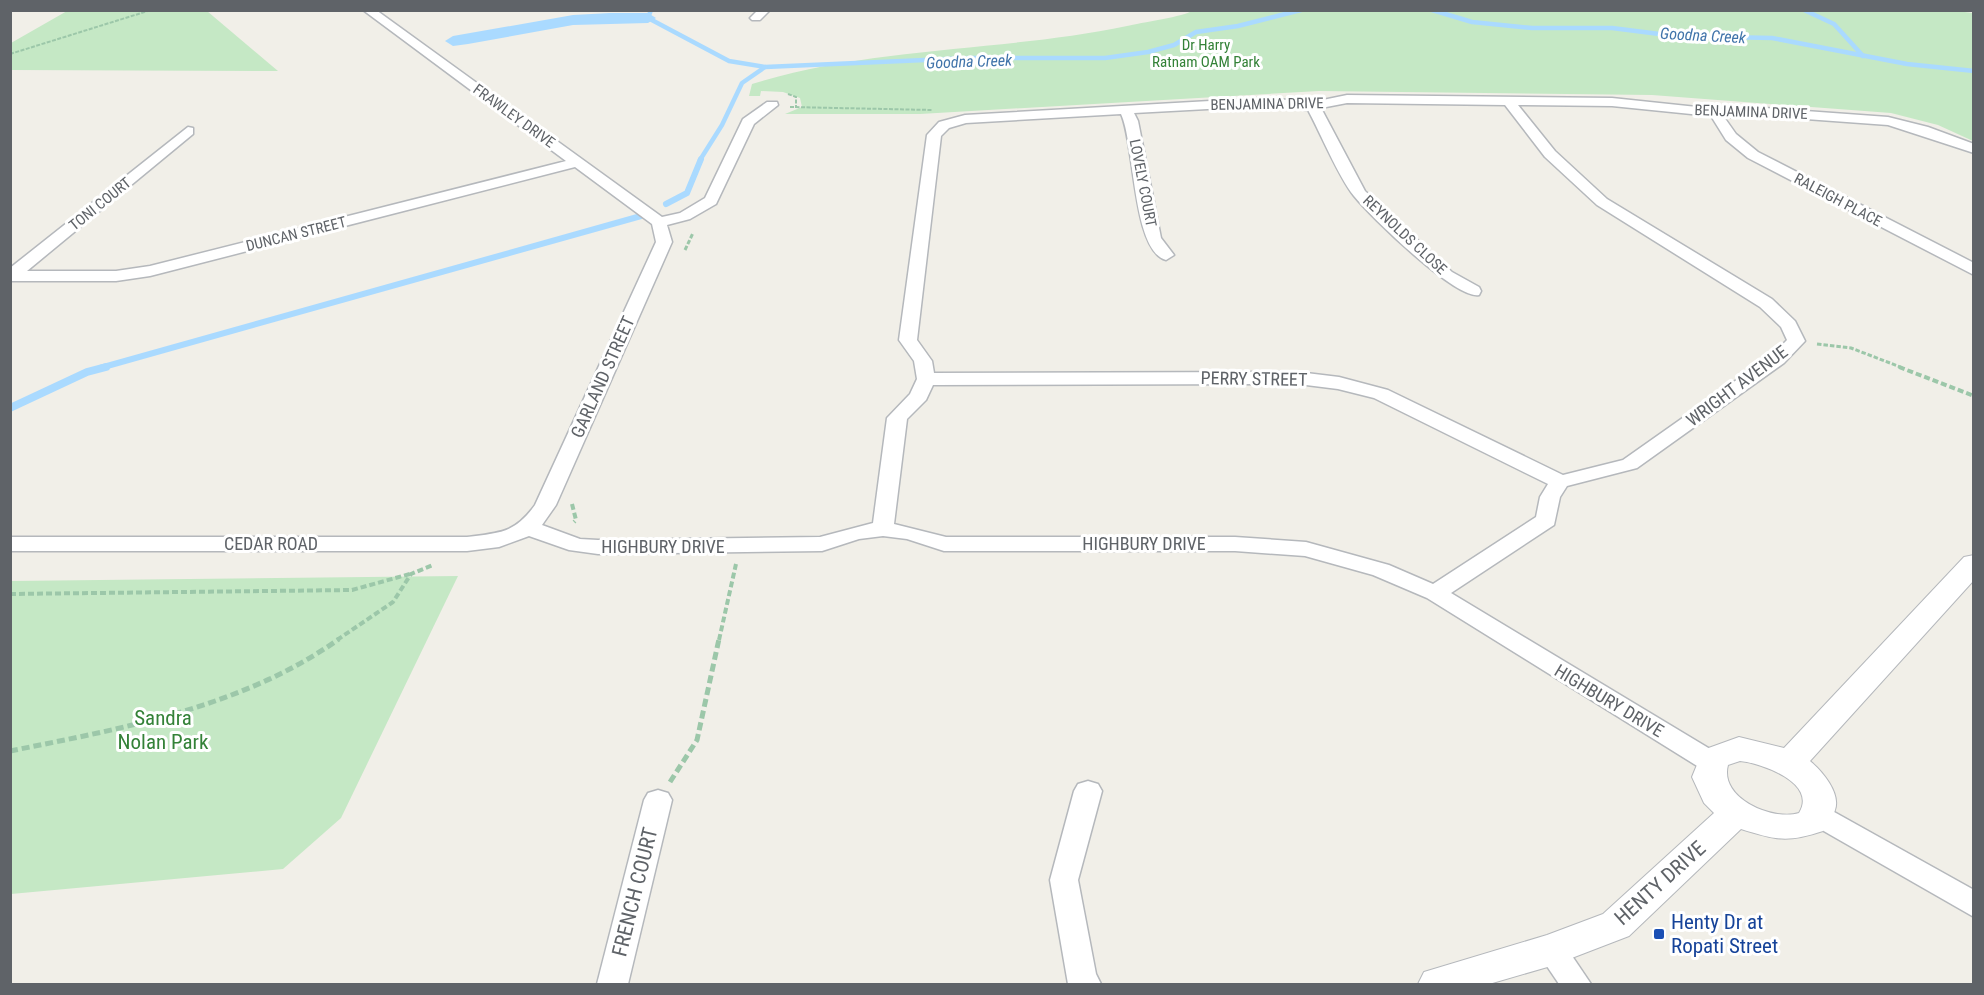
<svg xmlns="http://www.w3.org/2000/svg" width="1984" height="995" viewBox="0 0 1984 995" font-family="'Roboto Condensed',sans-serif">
<rect width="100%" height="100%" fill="#f1efe8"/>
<!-- green -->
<g fill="#c5e8c5">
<path d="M1948,10L1973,13V141L1938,125L1891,113L1652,95L1319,91L920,114H785L802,107L800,98L783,92L761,91L760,96H749L752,84C873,46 1003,52 1127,26C1139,23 1187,16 1191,11Z"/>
<path d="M67,11H207L278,71L11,70V43Z"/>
<path d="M458,576L341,818L283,869L11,894V581Z"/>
</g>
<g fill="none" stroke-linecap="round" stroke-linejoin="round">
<!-- stream-far2 -->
<g stroke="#aadaff" stroke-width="4.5">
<path d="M651,10L648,18L729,61L765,67L971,58H1105L1148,52L1174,45L1196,32L1238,26L1301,10"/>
<path d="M1432,10L1472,22L1532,28H1612L1675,36L1772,38L1907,64L1974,71"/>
<path d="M1804,10L1834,24L1863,56"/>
<path d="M700,160L722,125L742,83L765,67"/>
</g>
<!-- stream-far1 -->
<g stroke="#aadaff" stroke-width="6">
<path d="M666,204L687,193L701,159"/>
<path d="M100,368L641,216"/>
</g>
<!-- stream -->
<path stroke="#aadaff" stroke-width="8" d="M10,408L87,372L106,367"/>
<!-- canal -->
<path fill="#aadaff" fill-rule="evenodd" d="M610,13H648L656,18L648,23L573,25L468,44L453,46L445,41L453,36L573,15Z"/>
<defs>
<g id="minor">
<path d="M363,10H376L662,217L680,213L705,198L743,119L767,102H777L778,105L754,124L716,204L690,219L667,225L672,242L556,505L542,525L580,539L598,540L820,537L873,523L887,418L910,394L917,379L914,361L899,340L927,135L939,122L965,115L1263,98L1313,102L1347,95L1612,98L1716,109L1765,108L1888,117L1928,127L1974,144V153L1888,125L1765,116L1724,117L1736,134L1758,152L1974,263V275L1748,158L1726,140L1711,116L1612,106L1518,105L1555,151L1607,199L1772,299L1795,321L1805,341L1784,363L1637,468L1567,486L1560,497L1554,525L1451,593L1720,755L1724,762L1720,769L1711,772L1702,769L1427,598L1373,575L1305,556L1235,551H944L907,539L883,536L859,539L822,551L598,554L569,550L529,536L499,547L467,551H10V537H467C500,533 515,533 535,505L656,242L652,224L575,167L150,276L116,281H10V268L188,127L193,128V134L27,271H116L150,266L566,161ZM1347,103L1505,105L1545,157L1597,205L1760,307L1781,327L1787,340L1772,355L1623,460L1563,475L1388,390L1339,377L1298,372L934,373L932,361L917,340L941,136L949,128L966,123L1121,114C1135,143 1132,251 1166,260L1174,255L1161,238L1138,121L1134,113L1263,106L1308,110C1320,132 1339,178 1354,196C1370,216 1456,300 1479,295L1481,291L1479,287L1452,272L1365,191L1321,108ZM1298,384L1338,389L1374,398L1548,484L1540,497L1536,517L1433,584L1389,565L1306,542L1235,537H946L894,524L907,419L926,400L933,385Z"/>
<path d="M758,10H770L760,20H752L750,18Z"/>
<path d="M1088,781L1098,784L1102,791L1078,880L1096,974L1101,984H1068L1050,880L1074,791L1078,784Z"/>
<path d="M658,790L668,793L672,800L628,984H597L644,800L648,793Z"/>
<path d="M1818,803L1974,890V917L1808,822L1804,814L1808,806Z"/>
<path d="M1551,937L1562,941L1591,984H1559L1536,950L1540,941Z"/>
</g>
<path id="tertiary" d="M1974,555V580L1810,761C1822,771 1841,793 1835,810C1833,817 1827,824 1823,831C1787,843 1776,840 1741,829L1629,936L1551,966L1489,984H1418L1424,972L1547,935L1603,914L1714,813L1704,803L1692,777L1703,750L1739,737L1784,748L1964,557ZM1740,761C1761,763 1818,783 1799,813C1772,821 1719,798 1728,765Z"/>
</defs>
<!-- minor casing -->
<use href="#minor" stroke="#b5b8bc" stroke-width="3"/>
<!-- tertiary casing -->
<use href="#tertiary" stroke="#b5b8bc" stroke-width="2"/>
<!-- path-far3 -->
<g stroke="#9cc7a9" stroke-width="2" stroke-dasharray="4 1.5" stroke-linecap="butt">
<path d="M10,54L151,10"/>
<path d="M788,94L796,97V108"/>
<path d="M790,107L932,110"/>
</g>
<!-- path-far2 -->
<g stroke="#9cc7a9" stroke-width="3" stroke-dasharray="4.5 2" stroke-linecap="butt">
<path d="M685,250L693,233"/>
<path d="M1817,344L1851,348L1903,368"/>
</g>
<!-- path-far1 -->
<g stroke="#9cc7a9" stroke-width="4" stroke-dasharray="6 3" stroke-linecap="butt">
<path d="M1899,367L1974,396"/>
<path d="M572,504L576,520L574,522"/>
<path d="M10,594L352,590L410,574"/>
<path d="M337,640L393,602L411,574L433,565"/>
<path d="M719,640L736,564"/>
</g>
<!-- path -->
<g stroke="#9cc7a9" stroke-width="5" stroke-dasharray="8 4" stroke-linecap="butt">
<path d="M10,751C124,728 243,707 339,639"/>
<path d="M670,782L697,740L719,639"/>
</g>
<!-- minor -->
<use href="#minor" fill="#fff" fill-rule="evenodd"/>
<!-- tertiary -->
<use href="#tertiary" fill="#fff" fill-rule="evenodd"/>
</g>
<!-- markers -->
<rect fill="#1a4fb4" stroke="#fff" stroke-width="2" x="1653" y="928" width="12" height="12" rx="3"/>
<g text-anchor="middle" stroke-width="6" stroke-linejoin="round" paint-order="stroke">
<!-- far-park labels -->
<g font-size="15" fill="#348238" stroke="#fff">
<text x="1206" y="50">Dr Harry<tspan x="1206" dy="17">Ratnam OAM Park</tspan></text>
</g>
<!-- far-street labels -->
<g font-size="15" fill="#5f6368" stroke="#fff">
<text transform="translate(1267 104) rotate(-1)" y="5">BENJAMINA DRIVE</text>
<text transform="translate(1751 112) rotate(2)" y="5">BENJAMINA DRIVE</text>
<text transform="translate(514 116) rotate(36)" y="5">FRAWLEY DRIVE</text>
<text transform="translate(1143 183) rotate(79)" y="5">LOVELY COURT</text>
<text transform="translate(1838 200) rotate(28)" y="5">RALEIGH PLACE</text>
<text transform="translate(100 204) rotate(-39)" y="5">TONI COURT</text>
<text transform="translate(296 234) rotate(-14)" y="5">DUNCAN STREET</text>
<text transform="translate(1405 235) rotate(43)" y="5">REYNOLDS CLOSE</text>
</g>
<!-- far-water labels -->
<g font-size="16" font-style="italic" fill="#4174aa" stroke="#fff">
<text transform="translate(1703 35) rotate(3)" y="6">Goodna Creek</text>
<text transform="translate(969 61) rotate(-2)" y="6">Goodna Creek</text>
</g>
<!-- street labels -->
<g font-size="18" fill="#5f6368" stroke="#fff">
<text transform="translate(603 377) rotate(-66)" y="6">GARLAND STREET</text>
<text transform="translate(1254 379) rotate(1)" y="6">PERRY STREET</text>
<text transform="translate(1737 386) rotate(-37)" y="6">WRIGHT AVENUE</text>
<text x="271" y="550">CEDAR ROAD</text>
<text x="1144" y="550">HIGHBURY DRIVE</text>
<text x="663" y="553">HIGHBURY DRIVE</text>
<text transform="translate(1609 701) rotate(31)" y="6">HIGHBURY DRIVE</text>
</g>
<!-- near-park labels -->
<g font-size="21" fill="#348238" stroke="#fff">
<text x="163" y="725">Sandra<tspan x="163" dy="24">Nolan Park</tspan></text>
</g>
<!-- near-street labels -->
<g font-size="21" fill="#5f6368" stroke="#fff">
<text transform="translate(1660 883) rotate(-42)" y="7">HENTY DRIVE</text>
<text transform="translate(635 892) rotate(-76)" y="7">FRENCH COURT</text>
</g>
<!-- near-transit labels -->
<g font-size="21" fill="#164399" stroke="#fff" text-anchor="start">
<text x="1671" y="929">Henty Dr at<tspan x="1671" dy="24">Ropati Street</tspan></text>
</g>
</g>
<!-- border -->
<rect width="1984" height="995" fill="none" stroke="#5f6368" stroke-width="24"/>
</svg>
